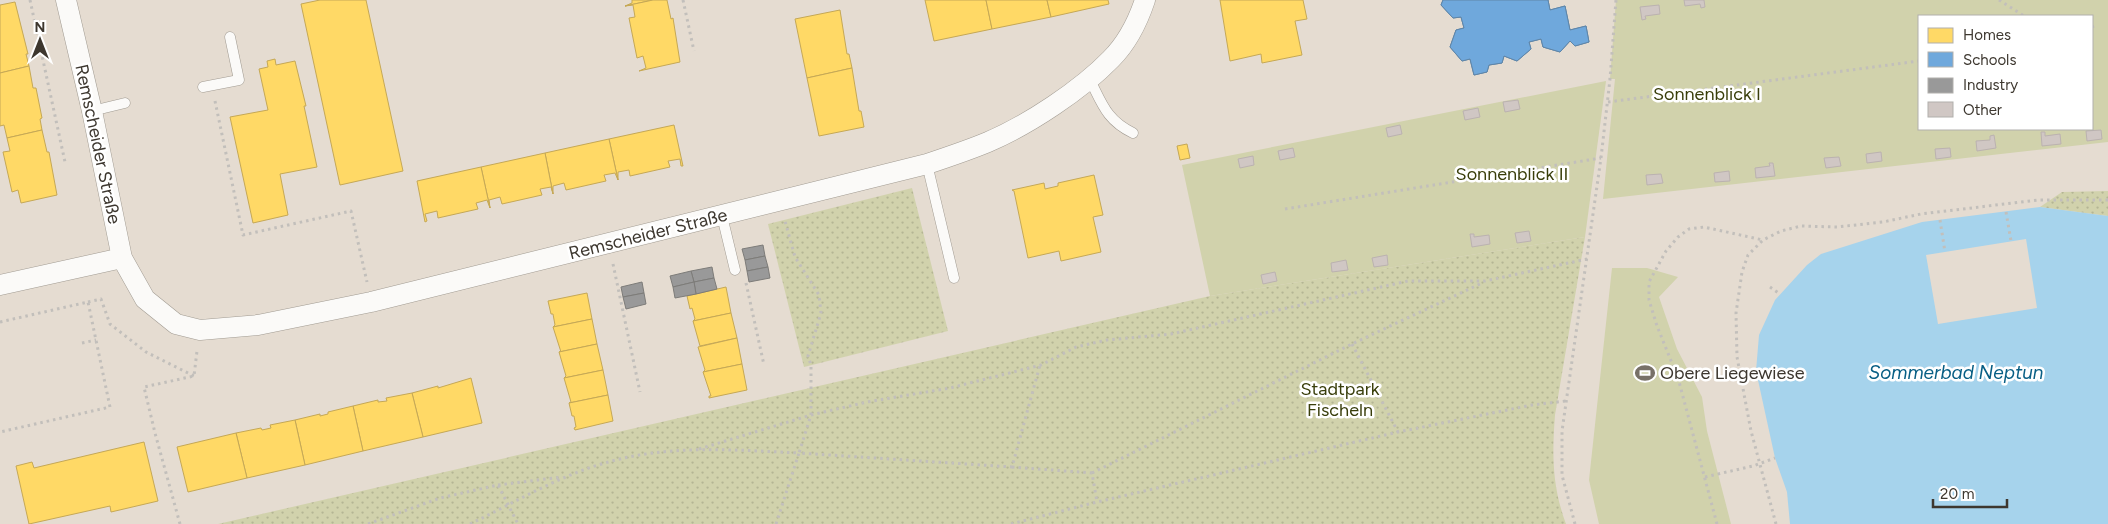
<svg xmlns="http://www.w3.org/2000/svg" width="2108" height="524" viewBox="0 0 2108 524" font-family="Figtree,sans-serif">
<defs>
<pattern id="grass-dots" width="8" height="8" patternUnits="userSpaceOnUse" patternTransform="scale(1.25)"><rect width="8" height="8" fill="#d1d2ac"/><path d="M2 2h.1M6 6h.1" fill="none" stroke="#b4b594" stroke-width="1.8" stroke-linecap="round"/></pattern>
</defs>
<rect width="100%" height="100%" fill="#e5dcd1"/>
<!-- grass -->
<g fill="url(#grass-dots)">
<path d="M912,188L948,331L804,367L768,224Z"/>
<path d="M2108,191V216L2040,207L2062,192Z"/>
<path d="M1585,237L1555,415C1552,455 1552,486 1566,524H218L1210,296Z"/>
</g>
<!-- garden -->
<g fill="#d1d2ac" fill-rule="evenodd">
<path d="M1616,0H2108V142L1603,199L1615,79H1610ZM1919,16H2092V129H1919Z"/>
<path d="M1606,81L1585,237L1210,296L1182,165Z"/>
<path d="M1612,268H1647L1678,277L1659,297L1677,349L1702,397L1707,431L1731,524H1599L1589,480Z"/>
</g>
<!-- water -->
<path fill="#a6d3ec" d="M2040,207L2108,216V524H1790L1787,492L1775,458L1756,371L1759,335L1775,300L1807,265L1821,254L1922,222Z"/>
<!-- pier -->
<path fill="#e5dcd1" d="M2026,239L2037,308L1938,324L1926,255Z"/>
<!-- homes -->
<g fill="#ffd966" stroke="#c5a856">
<path d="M320,0H366L403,171L340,185L301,4Z"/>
<path d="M632,0H653L625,6L632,3Z"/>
<path d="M653,0H667L671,19L673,18L680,62L639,71L646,68L643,56L637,58L629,18L635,17L633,5L625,6Z"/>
<path d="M925,0H986L992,29L934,41Z"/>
<path d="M986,0H1047L1051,17L992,29Z"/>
<path d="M1047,0H1108L1109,4L1051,17Z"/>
<path d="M1220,0H1303L1307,19L1295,21L1302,55L1262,63L1261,54L1230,61Z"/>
<path d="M15,2L28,54H26L29,66L0,73V5Z"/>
<path d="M840,10L847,54H849L852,68L807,78L795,19Z"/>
<path d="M275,59L276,65L295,61L306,106H304L317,167L280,174L288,215L253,223L230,117L268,110L259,69L268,67L267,61Z"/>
<path d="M29,66L33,88H36L42,118L40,119L42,130L7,138L4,125L0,126V73Z"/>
<path d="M852,68L859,111H861L864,127L819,136L807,78Z"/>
<path d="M674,125L683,166H681L680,159L668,161L670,167L630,176L629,170L618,172V180L609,139Z"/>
<path d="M42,130L47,152H49L57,195L21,203L18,190L12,192L3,152L10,151L7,138Z"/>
<path d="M609,139L618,180L615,173L604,175L606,181L566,190L564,183L553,186V194L545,153Z"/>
<path d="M1187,144L1190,158L1180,160L1177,146Z"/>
<path d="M545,153L553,194L551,187L540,189L542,195L502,204L500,197L489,200L490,208L481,167Z"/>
<path d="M481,167L490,208L487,200L476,203L478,209L438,218L437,211L425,214L427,221L425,222L417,181Z"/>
<path d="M1094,175L1103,215L1093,217L1101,252L1061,261L1059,251L1028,258L1014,191L1012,190L1044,183L1045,189L1058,186V183Z"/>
<path d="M726,287L731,313L693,321L695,319L692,308L690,309L687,296Z"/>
<path d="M587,293L592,319L553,327L555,325L553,314H551L548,301Z"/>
<path d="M731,313L737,338L700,346L693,321Z"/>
<path d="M592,319L597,344L559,352H561L553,327Z"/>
<path d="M737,338L742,364L703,372L705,370L698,347Z"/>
<path d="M597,344L603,370L564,378L566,376L559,352Z"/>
<path d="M742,364L747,390L709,398V396H711L703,372Z"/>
<path d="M603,370L608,395L569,403L571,402L564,378Z"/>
<path d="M471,378L482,423L423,437L412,393L438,386V388Z"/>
<path d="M412,393L423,437L363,451L353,406L378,400V402L387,401L386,398Z"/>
<path d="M608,395L613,421L575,430L574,428L576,427L574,416H572L569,403Z"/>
<path d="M353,406L363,451L305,465L295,420L320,414V416L328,414V412Z"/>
<path d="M295,420L305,465L247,478L236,433L261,428L262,430L271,428L270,425Z"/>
<path d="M236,433L247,478L188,492L177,447Z"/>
<path d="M144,442L158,501L111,512L110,506L29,524L16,466L32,462L34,468Z"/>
</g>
<!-- schools -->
<g fill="#6fa8dc" stroke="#6086a8">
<path d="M1443,0H1485L1490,23L1528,14L1525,0H1548L1550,10L1565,6L1570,30L1586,26L1589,42L1575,46L1570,41L1560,52L1543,47L1541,39L1529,42L1531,49L1517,61L1504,56L1502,63L1489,65L1487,72L1474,75L1470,59L1462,61L1450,47L1456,30L1464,28L1461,17L1453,18L1441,5Z"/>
<path d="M1443,0H1548L1550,10L1565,6L1570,30L1586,26L1589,42L1575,46L1570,41L1560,52L1543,47L1541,39L1529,42L1531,49L1517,61L1504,56L1502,63L1489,65L1487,72L1474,75L1470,59L1462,61L1450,47L1456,30L1464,28L1461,17L1453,18L1441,5Z"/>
</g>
<!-- industry -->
<g fill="#999" stroke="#7d7c79">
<path d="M763,245L765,256L745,260L742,249Z"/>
<path d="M765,256L768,267L747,271L745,260Z"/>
<path d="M712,267L714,278L694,282L691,271Z"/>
<path d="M768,267L770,278L749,282L747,271Z"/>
<path d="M691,271L694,282L673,287L670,276Z"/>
<path d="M714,278L717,289L696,294L694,282Z"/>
<path d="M642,282L644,293L623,297L621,287Z"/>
<path d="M694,282L696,294L675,298L673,287Z"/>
<path d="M644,293L646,304L626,309L623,297Z"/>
</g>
<!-- building -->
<g fill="#d0c7c4" stroke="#bbb2b0">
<path d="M1684,0H1704L1705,7L1701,8L1700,4L1685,6Z"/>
<path d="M1659,5L1660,14L1645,16L1646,19L1642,20L1640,7Z"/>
<path d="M1518,100L1520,109L1505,112L1503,102Z"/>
<path d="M1478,108L1480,117L1465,120L1463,111Z"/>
<path d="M1400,125L1402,134L1388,137L1386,128Z"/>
<path d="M2101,130L2102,139L2087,141L2086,131Z"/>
<path d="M2041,132H2045V136L2060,134L2061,144L2042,146Z"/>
<path d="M1994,135L1996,148L1977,151L1976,141L1990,140V136Z"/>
<path d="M1293,148L1295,157L1280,160L1278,151Z"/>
<path d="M1950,148L1951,157L1936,159L1935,149Z"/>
<path d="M1881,152L1882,161L1867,163L1866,154Z"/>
<path d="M1253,156L1254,165L1240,168L1238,159Z"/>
<path d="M1839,157L1841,166L1826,168L1824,158Z"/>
<path d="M1769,163H1773L1775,176L1756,178L1755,168L1770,166Z"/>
<path d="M1729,171L1730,181L1715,182L1714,173Z"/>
<path d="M1661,174L1663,183L1647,185L1646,175Z"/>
<path d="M1529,231L1531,241L1517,243L1515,233Z"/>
<path d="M1470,234H1474V237L1489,235L1490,244L1472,247Z"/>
<path d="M1387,255L1388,265L1374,267L1372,258Z"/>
<path d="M1346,260L1348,270L1332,272L1331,263Z"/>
<path d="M1275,272L1277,281L1263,284L1261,275Z"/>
</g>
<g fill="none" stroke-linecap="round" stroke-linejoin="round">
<defs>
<g id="service">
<path d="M1089,78C1102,103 1106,120 1133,133"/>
<path d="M203,87L239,80L230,37"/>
<path d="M92,111L125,103"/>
<path d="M927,164L954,278"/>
<path d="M722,216L735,270"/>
</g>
<g id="minor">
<path d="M66,0L92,111L122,258L145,299L176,324L200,330L258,325L371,302L927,164C948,157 969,150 988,142C1028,125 1081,90 1111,59C1127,43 1138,21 1145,0"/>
<path d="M0,285L122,258"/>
</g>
</defs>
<!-- service casing -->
<use href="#service" stroke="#a19b92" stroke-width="11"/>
<!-- minor casing -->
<use href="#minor" stroke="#a19b92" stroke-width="21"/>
<!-- path -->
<g stroke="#c2bfbb" stroke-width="3" stroke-dasharray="2.5 4" stroke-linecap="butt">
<path d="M30,0L65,162"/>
<path d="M683,0L694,51"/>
<path d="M1999,0L2024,16"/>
<path d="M2092,27L2094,26"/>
<path d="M215,101L243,235L351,211L367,282"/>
<path d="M1608,102L1919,61"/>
<path d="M1285,209L1601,158"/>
<path d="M2006,212L2011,241"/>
<path d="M1940,220L1945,252"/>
<path d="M613,264L640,392"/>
<path d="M746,283L764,365"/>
<path d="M1770,287L1780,294"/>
<path d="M88,302L101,299L110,324L146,352L194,376"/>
<path d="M0,322L88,302L110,407L0,432"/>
<path d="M82,343L96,340"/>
<path d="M1352,344L1398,432"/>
<path d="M1746,373L1756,371"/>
<path d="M699,449L811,415L867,402L950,388L1041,365L1076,347L1107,340L1171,334L1408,281H1485L1587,259"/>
<path d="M1012,467L1092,473L1097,502"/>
<path d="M1092,473L1352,344L1482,283"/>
<path d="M1705,477L1753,466L1775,458"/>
<path d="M498,485L562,477"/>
<path d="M180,524L155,433L144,387L194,376L197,351"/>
<path d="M368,524L440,498L498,485L518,524"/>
<path d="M470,524C514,503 558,476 605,463C668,444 735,450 799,453L811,415V365L808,356L821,313L819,295L795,257L785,221"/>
<path d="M776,524L799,453L1012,467L1040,365"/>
<path d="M1011,524L1097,502L1398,432L1532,405L1566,401"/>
<path d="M1575,524L1562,475V431L1601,158L1610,79L1616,0"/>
<path d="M1717,524L1678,378L1657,326L1649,300V282L1666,251L1678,237L1689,229L1704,227L1763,240"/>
<path d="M1776,524L1751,431L1737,357L1736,313L1742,272L1748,255L1763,240L1781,231L1801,226L1837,227L1883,222L1921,214L2038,200H2108"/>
</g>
<!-- service -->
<use href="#service" stroke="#fbfaf8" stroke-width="10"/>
<!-- minor -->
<use href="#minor" stroke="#fbfaf8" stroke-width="20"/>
</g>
<!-- icons -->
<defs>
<symbol id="stadium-bare" viewBox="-9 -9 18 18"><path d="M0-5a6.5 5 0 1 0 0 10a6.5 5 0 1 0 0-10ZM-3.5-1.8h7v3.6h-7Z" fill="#787168" stroke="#fff" stroke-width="2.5" paint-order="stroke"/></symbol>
</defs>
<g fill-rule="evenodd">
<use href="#stadium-bare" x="1631" y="359" width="28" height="28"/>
</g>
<g text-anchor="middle" stroke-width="5" stroke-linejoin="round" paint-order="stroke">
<!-- park labels -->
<g font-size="18" fill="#393e0b" stroke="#fff">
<text x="1707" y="100">Sonnenblick I</text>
<text x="1512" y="180">Sonnenblick II</text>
<text x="1340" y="395">Stadtpark<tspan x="1340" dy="21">Fischeln</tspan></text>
</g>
<!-- street labels -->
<g font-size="18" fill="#3d372f" stroke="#fff">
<text transform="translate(98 144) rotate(78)" y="6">Remscheider Straße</text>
<text transform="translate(648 234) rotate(-14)" y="6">Remscheider Straße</text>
</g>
<!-- poi labels -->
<g font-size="18" fill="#3d372f" stroke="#fff" text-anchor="start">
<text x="1660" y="379">Obere Liegewiese</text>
</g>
<!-- water labels -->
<g font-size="19" font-style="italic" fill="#085f85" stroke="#fff">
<text x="1956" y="379">Sommerbad Neptun</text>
</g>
</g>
<!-- legend -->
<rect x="1918" y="15" width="175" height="115" fill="#ffffff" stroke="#b1afac"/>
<rect x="1928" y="28" width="25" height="15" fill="#ffd966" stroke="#b1afac"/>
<text x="1963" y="40" font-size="15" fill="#3d372f">Homes</text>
<rect x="1928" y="52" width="25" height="15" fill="#6fa8dc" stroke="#b1afac"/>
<text x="1963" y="65" font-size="15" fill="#3d372f">Schools</text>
<rect x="1928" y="78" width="25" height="15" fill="#999999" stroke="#b1afac"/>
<text x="1963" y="90" font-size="15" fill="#3d372f">Industry</text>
<rect x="1928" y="102" width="25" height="15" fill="#d0c7c4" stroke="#b1afac"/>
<text x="1963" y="115" font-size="15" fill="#3d372f">Other</text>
<!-- north arrow -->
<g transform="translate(40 40)" stroke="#ffffff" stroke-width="4" paint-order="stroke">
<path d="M0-4L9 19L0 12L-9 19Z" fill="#3d372f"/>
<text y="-8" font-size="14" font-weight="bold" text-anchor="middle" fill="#3d372f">N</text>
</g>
<!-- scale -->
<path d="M1933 499v8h74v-8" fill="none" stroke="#3d372f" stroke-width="2.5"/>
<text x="1940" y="499" font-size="15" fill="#3d372f" stroke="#ffffff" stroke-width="4" paint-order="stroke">20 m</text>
</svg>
